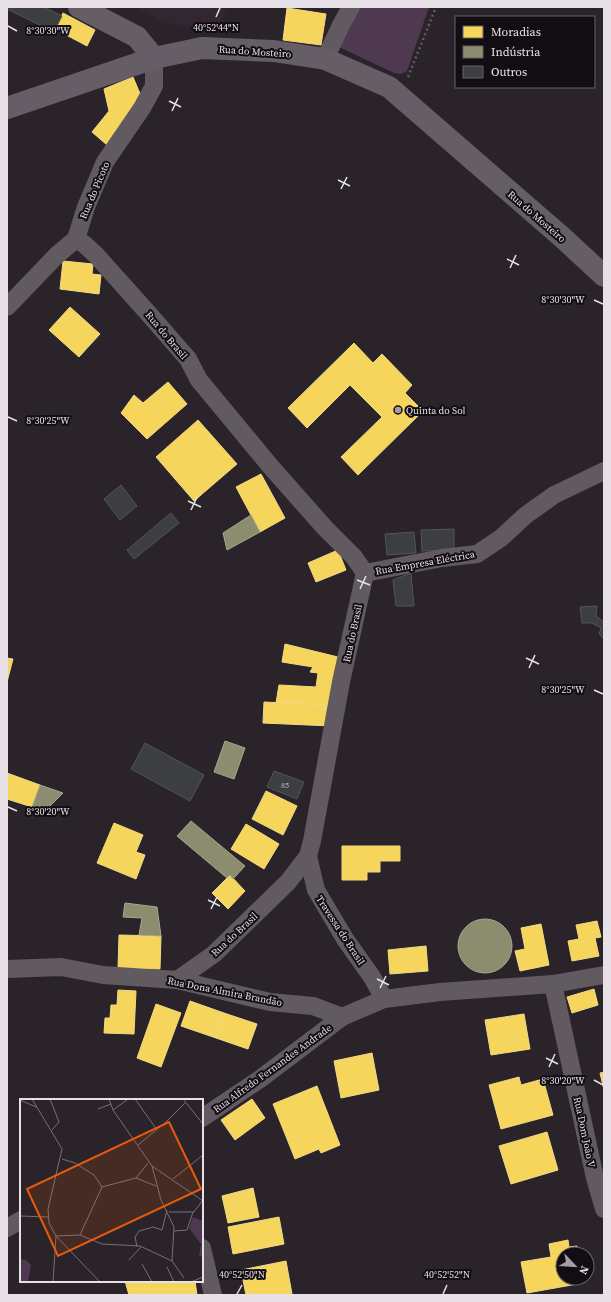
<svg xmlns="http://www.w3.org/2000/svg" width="611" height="1302" viewBox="0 0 611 1302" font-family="'Source Serif 4',serif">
<rect width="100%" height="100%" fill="#2a242a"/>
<!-- built -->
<path fill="#332633" d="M135,7H227L215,32L165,22Z"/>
<!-- green -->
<path fill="#4f3950" d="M358,7H429L407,71L401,74L394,73L339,47Z"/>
<!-- homes -->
<g fill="#f6d55c" stroke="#f2d986">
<path d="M287,8L326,14L321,45L283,40Z"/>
<path d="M63,13L95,30L87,46L55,29Z"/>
<path d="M133,77L141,96L107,145L92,132L109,111L104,89Z"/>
<path d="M63,261L93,264L92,274L101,275L99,294L60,289Z"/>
<path d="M70,307L100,334L79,357L49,330Z"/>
<path d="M354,343L373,363L382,354L412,385L405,393L423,411L358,475L341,457L382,417L350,385L307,428L288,408Z"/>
<path d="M168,382L187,404L147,439L121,413L134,395L143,403Z"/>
<path d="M198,420L237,464L194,501L156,457Z"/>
<path d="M261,474L285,518L260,532L236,487Z"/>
<path d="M338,550L346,570L316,582L308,563Z"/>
<path d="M285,644L342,658L331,705L276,703L279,685L316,687L318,673L310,672L313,667L282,662Z"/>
<path d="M7,658L13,659L7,682Z"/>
<path d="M264,702L331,705V726L263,723Z"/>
<path d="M7,773L40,785L32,807L7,799Z"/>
<path d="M266,791L297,806L283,835L252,819Z"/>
<path d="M114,823L143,835L136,852L145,855L136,879L97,863Z"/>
<path d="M246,824L279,844L264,869L231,849Z"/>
<path d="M342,846H400V861H380V872H367V880H342Z"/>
<path d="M230,875L245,891L228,909L212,893Z"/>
<path d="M597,921L601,937L595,938L599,956L572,961L568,941L579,939L576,925Z"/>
<path d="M541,924L549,965L520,971L515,951L525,949L521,928Z"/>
<path d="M119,935L161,936L160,969L118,968Z"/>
<path d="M426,946L428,971L390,974L388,950Z"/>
<path d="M594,989L598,1005L572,1013L567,997Z"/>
<path d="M118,990L136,991L134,1034L104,1033L105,1018H110L111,1005H117Z"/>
<path d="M190,1001L224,1013L216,1038L181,1026Z"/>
<path d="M156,1004L181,1013L161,1067L137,1058Z"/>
<path d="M224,1013L257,1024L248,1049L216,1038Z"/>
<path d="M524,1014L530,1049L491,1055L485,1020Z"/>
<path d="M372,1053L379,1090L341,1098L334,1061Z"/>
<path d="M604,1072V1090L600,1073Z"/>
<path d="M519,1077L521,1085L543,1079L553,1115L501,1129L489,1085Z"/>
<path d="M317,1086L340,1145L321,1153L319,1149L295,1159L273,1104Z"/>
<path d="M252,1099L265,1118L235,1140L221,1120Z"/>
<path d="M547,1132L558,1170L511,1184L499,1146Z"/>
<path d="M253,1188L259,1217L228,1223L222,1196Z"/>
<path d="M279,1217L284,1244L233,1254L228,1227Z"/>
<path d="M568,1240L569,1247L577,1246L578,1254H563V1278H582L583,1283L527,1293L521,1262L551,1257L549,1244Z"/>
<path d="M286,1261L292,1294L285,1295H246L241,1270Z"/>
<path d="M125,1281H195L197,1295H129Z"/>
</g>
<!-- industry -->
<g fill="#8c8c6e" stroke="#a7a692">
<path d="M251,515L260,532L227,550L223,533Z"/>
<path d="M225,741L245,748L234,779L214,772Z"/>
<path d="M40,785L63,793L45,811L32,807Z"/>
<path d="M191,821L245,866L233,879L230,875L227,878L177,836Z"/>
<path d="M125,903L157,907L161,936L139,935L142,918L123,917Z"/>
<circle cx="485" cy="946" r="27"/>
</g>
<!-- building -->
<g fill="#3d3e41" stroke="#535457">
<path d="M7,7H44L62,16L54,32L7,9Z"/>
<path d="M121,485L137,506L120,520L104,499Z"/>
<path d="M171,513L179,523L134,559L127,550Z"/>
<path d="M454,529V550L422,551L421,530Z"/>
<path d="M414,532L416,553L387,555L385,534Z"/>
<path d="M411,573L414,606H396L393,580Z"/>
<path d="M597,606L596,616L604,622V639L599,634L601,628L592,623H582L580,607Z"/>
<path d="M145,743L204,775L190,801L131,769Z"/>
<path d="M274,771L304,782L297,799L267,787Z"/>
</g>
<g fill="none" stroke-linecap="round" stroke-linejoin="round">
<!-- path -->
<path stroke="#615c61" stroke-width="2.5" stroke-dasharray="2 3" stroke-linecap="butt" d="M408,77L436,7"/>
<!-- minor -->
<g stroke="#615b61" stroke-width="18">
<path d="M325,59L341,25L351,7"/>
<path d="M76,239L84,244L96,255L148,313L188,359L199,380L271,467L325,528L354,557L365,573L341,682L312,841L308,856L288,882L214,954L177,980"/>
<path d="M7,307L57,255L76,239L86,207L105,162L142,108L154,86V58"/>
<path d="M365,573L442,558L477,554L501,538L526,515L554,495L604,471"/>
<path d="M308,856L316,890L345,939L372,977L384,999"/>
<path d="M7,969L61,967L103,975L177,980L270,1002L313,1006L342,1017L384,999L440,992L553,984L604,975"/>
<path d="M553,984L595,1178L604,1209"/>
<path d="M202,1118L260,1079L342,1017"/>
<path d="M7,1228L21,1220"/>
<path d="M202,1248L213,1295"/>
</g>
<!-- secondary -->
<g stroke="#665e66" stroke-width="22">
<path d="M79,7L137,37L154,58"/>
<path d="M7,108L154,58L202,48L274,51L325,59L389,87L563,238L604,276"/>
</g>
</g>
<!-- ticks -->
<path fill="none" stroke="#e7e1e7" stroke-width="1.5" d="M216,17L220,8M8,26L17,31M169,101L181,107M172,111L178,98M338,180L350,186M341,189L347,177M507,259L519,265M510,268L516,255M594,300L603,304M8,417L17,421M188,501L201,507M191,510L197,497M357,580L370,585M360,589L366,576M526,658L539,664M529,668L535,655M594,690L603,694M8,807L17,811M208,900L220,906M211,909L217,897M377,979L389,985M380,988L386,976M546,1058L558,1064M549,1067L555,1054M594,1080L603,1085M237,1294L242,1285M443,1294L447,1285"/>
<!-- markers -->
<circle fill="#a59fa5" stroke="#120d12" stroke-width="1.5" cx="398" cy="410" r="4"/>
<g text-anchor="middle" stroke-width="4" stroke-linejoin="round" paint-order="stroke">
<!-- number labels -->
<g font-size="8" fill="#bcb8be">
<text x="285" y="788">85</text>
</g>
<!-- street labels -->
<g font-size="10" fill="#e7e1e7" stroke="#120d12">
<text transform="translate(255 51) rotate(4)" y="4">Rua do Mosteiro</text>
<text transform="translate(94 190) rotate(-67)" y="4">Rua do Picoto</text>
<text transform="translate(537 216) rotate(41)" y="4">Rua do Mosteiro</text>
<text transform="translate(167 335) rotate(50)" y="4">Rua do Brasil</text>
<text transform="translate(425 562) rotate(-10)" y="4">Rua Empresa Eléctrica</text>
<text transform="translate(352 633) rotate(-78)" y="4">Rua do Brasil</text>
<text transform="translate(341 930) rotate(57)" y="4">Travessa do Brasil</text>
<text transform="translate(234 934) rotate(-43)" y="4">Rua do Brasil</text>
<text transform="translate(225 991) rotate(11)" y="4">Rua Dona Almira Brandão</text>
<text transform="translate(272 1068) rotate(-36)" y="4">Rua Alfredo Fernandes Andrade</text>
<text transform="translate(585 1132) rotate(78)" y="4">Rua Dom João V</text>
</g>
<!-- poi labels -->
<g font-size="10" fill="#e7e1e7" stroke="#120d12" text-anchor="start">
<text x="406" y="414">Quinta do Sol</text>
</g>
</g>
<!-- overview -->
<g transform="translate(20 1099)">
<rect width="183" height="183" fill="#2a242a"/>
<path d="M173,118L183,122V158L179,157L181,145L169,129ZM0,160L6,161L11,166L8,183H0Z" fill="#4f3950"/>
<path fill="none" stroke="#767076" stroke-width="1" d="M12,0L42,50L28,110L29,124L36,137L80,183M30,0L39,23L32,31M89,0L93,11L132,67L141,101L154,128L152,162L164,179M115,0L137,31M163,0L183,25M0,1L16,8M78,10L91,5M93,11L108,0M118,46L147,22L165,4M42,60L55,64L74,76L82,88M132,67L183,102M116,79L128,64M153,80L183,56M149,113H174L182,102M0,117L28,118M154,132L167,131L173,113M60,136L82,88L116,79L136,87M36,137L60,136L82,145L120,147L152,162M117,148L115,138L119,132L133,128L142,131L147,111M109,161L121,148M122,165L132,183M147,168L154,183M33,183L36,137M171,183L183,178"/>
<path fill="#e8590c" fill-opacity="0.15" stroke="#e8590c" stroke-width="2" d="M149,23L181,90L38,157L7,90Z"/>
<rect width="183" height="183" fill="none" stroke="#e7e1e7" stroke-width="2"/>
</g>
<g font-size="10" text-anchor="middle" fill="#e7e1e7" stroke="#120d12" stroke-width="4" stroke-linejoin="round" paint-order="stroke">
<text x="216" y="31">40°52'44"N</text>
<text x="48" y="34">8°30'30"W</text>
<text x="563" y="303">8°30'30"W</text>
<text x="48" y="424">8°30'25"W</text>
<text x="563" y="693">8°30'25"W</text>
<text x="48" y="815">8°30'20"W</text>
<text x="563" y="1084">8°30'20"W</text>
<text x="242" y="1278">40°52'50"N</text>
<text x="447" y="1278">40°52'52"N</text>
</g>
<!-- border -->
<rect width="611" height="1302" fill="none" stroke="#e7e1e7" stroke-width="16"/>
<!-- legend -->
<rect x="455" y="16" width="140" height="72" fill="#120d12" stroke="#676267"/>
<rect x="463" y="26" width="20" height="12" fill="#f6d55c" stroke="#676267"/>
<text x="491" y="36" font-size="12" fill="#e7e1e7">Moradias</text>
<rect x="463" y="46" width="20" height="12" fill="#8c8c6e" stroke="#676267"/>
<text x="491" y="56" font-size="12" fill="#e7e1e7">Indústria</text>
<rect x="463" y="66" width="20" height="12" fill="#3d3e41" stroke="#676267"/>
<text x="491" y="76" font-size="12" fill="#e7e1e7">Outros</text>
<!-- north arrow -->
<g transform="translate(575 1266) rotate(115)"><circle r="19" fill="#120d12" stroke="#676267"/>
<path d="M0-3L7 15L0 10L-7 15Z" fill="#a59fa5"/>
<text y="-6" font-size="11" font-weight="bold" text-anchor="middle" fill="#e7e1e7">N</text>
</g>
</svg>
